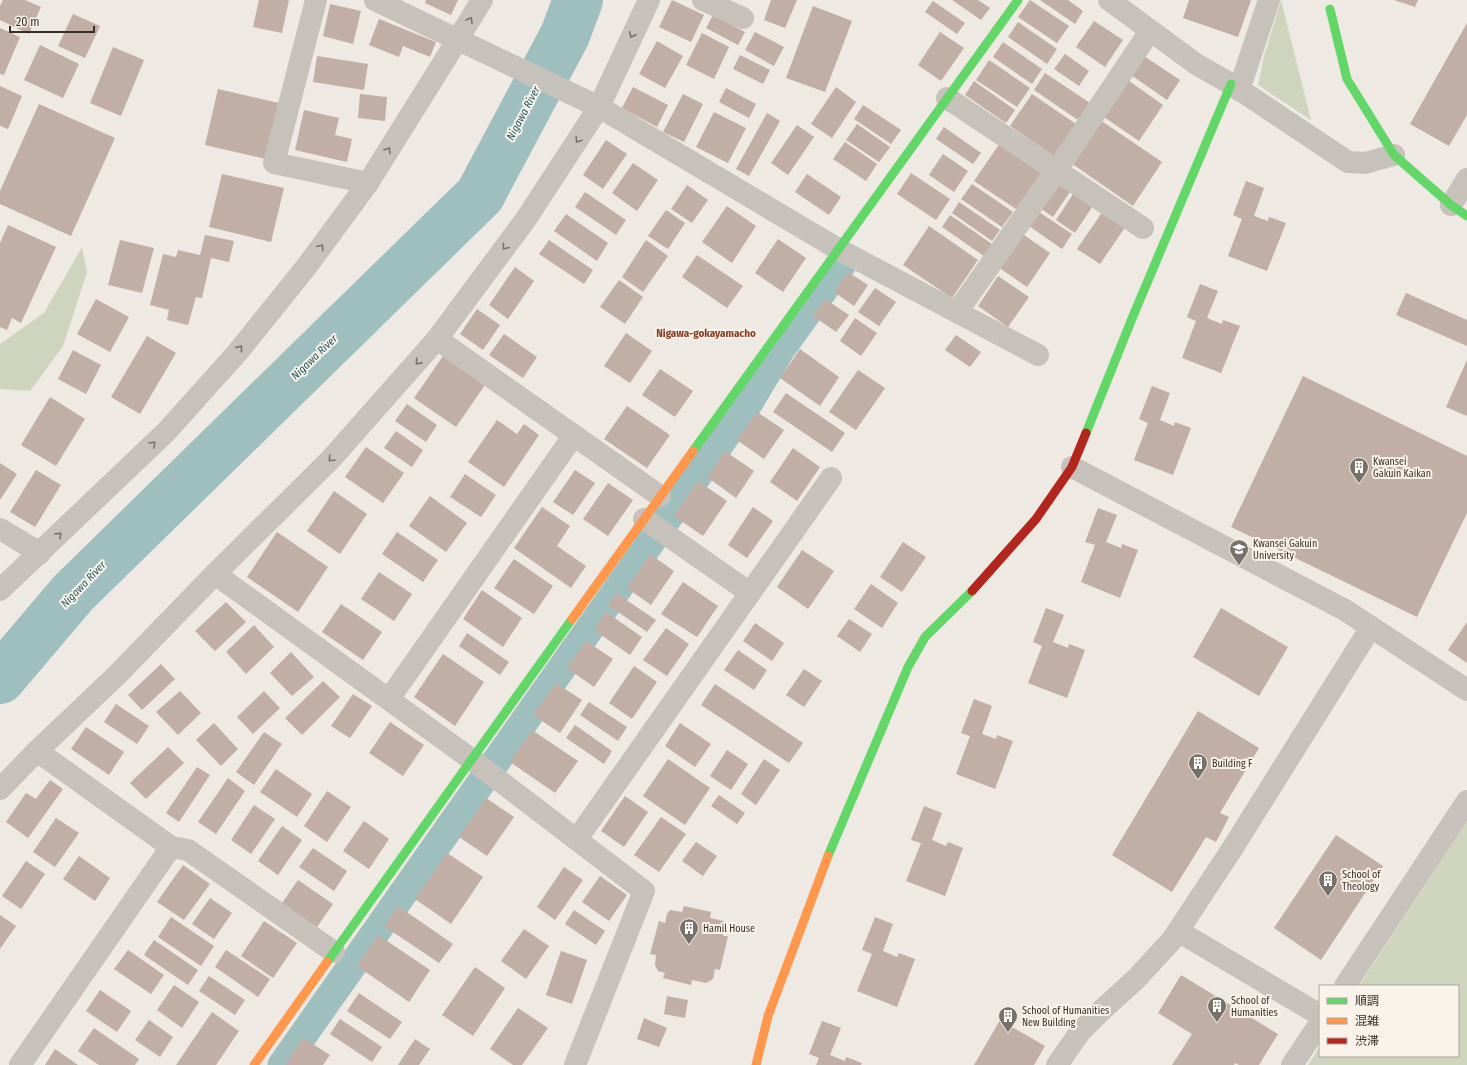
<svg xmlns="http://www.w3.org/2000/svg" width="1467" height="1065" viewBox="0 0 1467 1065" font-family="'Fira Sans Condensed','Noto Sans JP',sans-serif">
<rect width="100%" height="100%" fill="#eee9e3"/>
<!-- green -->
<g fill="#cfd4bd">
<path d="M1281,0L1311,120L1258,85L1263,60Z"/>
<path d="M82,247L87,272L63,346L30,391L0,389V344L44,313Z"/>
<path d="M1467,821V1065H1308L1320,1046V1056H1458V986H1359Z"/>
</g>
<g fill="none" stroke-linecap="round" stroke-linejoin="round">
<!-- canal -->
<path stroke="#9fbfbf" stroke-width="29" d="M282,1065L748,404L781,349L842,264"/>
<!-- river -->
<path stroke="#9fbfbf" stroke-width="50" d="M0,679L73,593L480,195L565,35L578,0"/>
</g>
<!-- building -->
<g fill="#c1aea5">
<path d="M3,0H25L41,7L29,34L0,20V6Z"/>
<path d="M259,0H289L282,33L253,27Z"/>
<path d="M426,0H458L451,15L425,3Z"/>
<path d="M672,0L704,15L691,42L659,27Z"/>
<path d="M771,0H797L785,28L764,20Z"/>
<path d="M952,0H978L990,8L981,20Z"/>
<path d="M1030,0L1069,26L1057,43L1018,17Z"/>
<path d="M1040,0H1068L1083,11L1075,24Z"/>
<path d="M1189,0H1251L1238,37L1183,18Z"/>
<path d="M1394,0H1418L1415,7Z"/>
<path d="M933,1L965,23L957,34L925,12Z"/>
<path d="M330,4L361,11L353,44L323,36Z"/>
<path d="M813,6L852,21L825,92L786,78Z"/>
<path d="M73,14L100,26L85,58L58,46Z"/>
<path d="M713,15L745,32L738,45L706,28Z"/>
<path d="M379,19L436,42L430,57L403,46L399,57L369,45Z"/>
<path d="M1094,21L1123,40L1105,67L1076,47Z"/>
<path d="M1018,22L1057,49L1047,64L1008,37Z"/>
<path d="M1467,23V115L1449,146L1410,124Z"/>
<path d="M0,28L20,37L4,75L0,74Z"/>
<path d="M755,32L784,47L774,66L745,50Z"/>
<path d="M940,32L964,48L941,81L918,65Z"/>
<path d="M702,33L729,47L714,79L686,65Z"/>
<path d="M657,41L683,56L665,88L639,74Z"/>
<path d="M1003,42L1042,69L1032,84L993,57Z"/>
<path d="M40,45L79,64L63,98L24,80Z"/>
<path d="M113,47L144,60L121,116L90,103Z"/>
<path d="M1065,54L1089,71L1079,86L1054,69Z"/>
<path d="M740,55L770,70L763,84L733,69Z"/>
<path d="M317,56L368,64L364,90L313,82Z"/>
<path d="M1144,56L1180,80L1167,100L1131,75Z"/>
<path d="M989,60L1030,88L1017,107L976,80Z"/>
<path d="M1045,73L1090,103L1078,120L1034,90Z"/>
<path d="M974,81L1015,110L1006,123L965,95Z"/>
<path d="M1129,81L1163,105L1139,141L1104,117Z"/>
<path d="M0,86L22,96L8,129L0,126Z"/>
<path d="M633,87L668,105L657,127L622,108Z"/>
<path d="M836,87L856,102L832,138L811,124Z"/>
<path d="M726,88L756,104L749,118L719,102Z"/>
<path d="M218,89L279,103L266,159L205,145Z"/>
<path d="M360,94L387,97L385,121L358,118Z"/>
<path d="M683,94L703,104L684,142L663,132Z"/>
<path d="M1032,94L1076,124L1054,156L1010,126Z"/>
<path d="M39,104L115,138L71,236L0,204V191Z"/>
<path d="M863,105L901,130L891,144L854,119Z"/>
<path d="M304,110L339,118L335,135L352,139L347,162L295,150Z"/>
<path d="M714,112L746,128L728,163L696,147Z"/>
<path d="M767,113L780,121L749,176L736,169Z"/>
<path d="M1100,120L1162,162L1133,206L1071,163Z"/>
<path d="M857,124L890,147L879,162L846,140Z"/>
<path d="M797,125L814,137L788,175L771,163Z"/>
<path d="M944,127L981,153L973,164L936,139Z"/>
<path d="M606,140L627,154L603,189L583,175Z"/>
<path d="M845,142L877,164L866,181L833,159Z"/>
<path d="M1000,143L1042,172L1016,209L974,181Z"/>
<path d="M943,154L968,171L954,192L929,175Z"/>
<path d="M633,163L658,180L637,211L612,193Z"/>
<path d="M911,173L950,199L936,220L897,194Z"/>
<path d="M222,174L284,188L271,242L209,227Z"/>
<path d="M807,174L841,197L829,215L795,192Z"/>
<path d="M1059,180L1072,189L1053,217L1040,208Z"/>
<path d="M1246,181L1264,188L1254,216L1268,221L1269,217L1286,223L1267,271L1228,256L1242,219L1233,215Z"/>
<path d="M972,184L1013,212L1002,227L961,199Z"/>
<path d="M687,185L708,200L692,223L671,209Z"/>
<path d="M1075,191L1094,204L1075,233L1056,220Z"/>
<path d="M585,192L626,220L616,235L575,207Z"/>
<path d="M959,202L1000,230L992,241L952,213Z"/>
<path d="M727,206L756,226L732,263L702,242Z"/>
<path d="M666,210L685,223L668,249L648,236Z"/>
<path d="M1103,211L1126,226L1100,264L1077,249Z"/>
<path d="M1039,212L1072,234L1062,249L1029,226Z"/>
<path d="M566,214L608,243L597,261L554,231Z"/>
<path d="M950,215L992,244L984,256L942,227Z"/>
<path d="M8,225L56,247L21,323L12,318L7,330L0,327V243Z"/>
<path d="M929,226L978,260L952,298L903,265Z"/>
<path d="M1021,233L1050,253L1027,287L998,267Z"/>
<path d="M205,235L234,241L229,262L211,258L202,298L196,297L188,325L167,320L169,310L150,305L163,254L176,257L178,250L200,255Z"/>
<path d="M778,239L806,258L783,292L755,273Z"/>
<path d="M120,240L154,248L142,293L108,285Z"/>
<path d="M549,240L593,270L584,284L539,254Z"/>
<path d="M646,240L668,256L643,292L622,277Z"/>
<path d="M697,255L743,286L727,308L682,277Z"/>
<path d="M515,267L534,281L508,319L489,305Z"/>
<path d="M848,272L868,285L854,306L834,292Z"/>
<path d="M998,276L1029,297L1008,327L978,306Z"/>
<path d="M619,280L643,297L625,324L600,307Z"/>
<path d="M1200,284L1218,291L1207,318L1222,324L1223,320L1240,326L1221,373L1182,358L1196,321L1187,317Z"/>
<path d="M875,288L896,302L879,326L858,312Z"/>
<path d="M1406,293L1467,320V346L1396,315Z"/>
<path d="M96,299L129,317L110,352L77,334Z"/>
<path d="M825,299L849,315L836,332L813,316Z"/>
<path d="M477,309L500,325L483,350L460,334Z"/>
<path d="M855,318L877,333L861,356L840,341Z"/>
<path d="M626,333L652,351L630,383L604,366Z"/>
<path d="M504,334L537,357L523,378L489,355Z"/>
<path d="M956,335L981,352L970,367L945,350Z"/>
<path d="M147,336L176,353L140,414L111,397Z"/>
<path d="M800,349L839,377L820,406L780,378Z"/>
<path d="M73,350L101,365L86,394L58,379Z"/>
<path d="M443,356L485,385L456,427L414,398Z"/>
<path d="M1467,360V416L1446,407Z"/>
<path d="M660,369L693,391L675,417L642,395Z"/>
<path d="M858,370L885,388L856,430L829,412Z"/>
<path d="M1303,376L1467,456V513L1417,617L1231,527Z"/>
<path d="M1152,386L1170,393L1160,420L1174,426L1175,422L1191,428L1173,475L1134,460L1148,423L1139,419Z"/>
<path d="M786,393L845,433L832,452L773,412Z"/>
<path d="M50,397L85,419L56,466L21,445Z"/>
<path d="M407,404L437,425L426,442L395,421Z"/>
<path d="M627,406L670,435L647,468L604,439Z"/>
<path d="M757,412L784,430L764,459L737,440Z"/>
<path d="M497,420L517,434L524,424L539,435L504,487L468,462Z"/>
<path d="M396,431L423,450L412,467L384,448Z"/>
<path d="M366,447L404,473L383,503L345,477Z"/>
<path d="M793,448L820,467L797,501L770,482Z"/>
<path d="M725,451L754,471L736,498L707,477Z"/>
<path d="M0,463L17,474L0,500Z"/>
<path d="M36,470L61,485L35,527L10,512Z"/>
<path d="M575,470L595,483L573,515L553,502Z"/>
<path d="M465,474L496,495L481,517L450,497Z"/>
<path d="M698,481L727,501L703,536L674,516Z"/>
<path d="M608,483L633,500L608,536L583,519Z"/>
<path d="M334,491L367,514L340,554L307,531Z"/>
<path d="M430,496L467,523L446,552L409,526Z"/>
<path d="M542,507L570,526L557,546L586,566L571,588L514,548Z"/>
<path d="M753,507L773,521L747,558L728,545Z"/>
<path d="M1098,508L1117,515L1106,542L1121,548L1122,544L1138,550L1120,598L1081,582L1095,545L1085,542Z"/>
<path d="M277,532L328,567L298,612L247,577Z"/>
<path d="M397,532L438,560L423,582L382,554Z"/>
<path d="M903,542L926,557L902,592L880,577Z"/>
<path d="M802,550L834,571L808,609L777,587Z"/>
<path d="M650,554L674,571L651,605L627,588Z"/>
<path d="M514,559L553,586L534,614L494,588Z"/>
<path d="M379,572L412,594L394,621L361,599Z"/>
<path d="M683,582L718,606L697,637L661,614Z"/>
<path d="M871,584L898,603L882,628L854,609Z"/>
<path d="M482,590L522,618L503,647L463,619Z"/>
<path d="M616,593L656,620L647,632L608,605Z"/>
<path d="M226,602L246,622L215,651L195,631Z"/>
<path d="M341,604L382,632L363,660L322,632Z"/>
<path d="M1046,608L1064,615L1053,642L1068,648L1069,644L1085,650L1067,698L1028,683L1042,646L1033,642Z"/>
<path d="M1221,608L1288,647L1259,696L1193,657Z"/>
<path d="M606,612L642,637L630,655L594,630Z"/>
<path d="M849,619L872,634L860,652L837,636Z"/>
<path d="M1467,622V663L1448,650Z"/>
<path d="M755,623L784,643L772,661L743,641Z"/>
<path d="M254,625L274,647L246,674L226,652Z"/>
<path d="M666,628L689,644L667,676L643,660Z"/>
<path d="M467,633L509,662L500,675L459,646Z"/>
<path d="M586,641L613,659L594,687L567,668Z"/>
<path d="M738,650L767,670L754,690L724,670Z"/>
<path d="M291,652L314,677L292,696L270,673Z"/>
<path d="M443,654L484,682L455,726L414,697Z"/>
<path d="M161,664L175,679L142,710L128,695Z"/>
<path d="M634,666L657,682L632,719L609,703Z"/>
<path d="M804,669L822,681L804,707L786,695Z"/>
<path d="M323,681L340,697L302,735L285,718Z"/>
<path d="M556,683L582,700L560,733L533,715Z"/>
<path d="M715,684L803,743L789,763L701,705Z"/>
<path d="M180,691L201,713L178,735L156,712Z"/>
<path d="M264,691L280,708L253,734L237,717Z"/>
<path d="M353,694L372,706L350,738L331,726Z"/>
<path d="M974,699L992,706L982,734L996,739L997,735L1013,741L995,789L956,774L970,736L961,733Z"/>
<path d="M589,702L627,727L618,741L580,715Z"/>
<path d="M116,704L149,726L137,744L104,722Z"/>
<path d="M1198,711L1259,748L1220,813L1229,817L1216,842L1206,837L1172,892L1112,855Z"/>
<path d="M390,722L424,745L403,776L369,753Z"/>
<path d="M214,723L238,749L221,766L196,740Z"/>
<path d="M680,723L711,744L695,767L665,746Z"/>
<path d="M575,725L612,751L604,764L566,738Z"/>
<path d="M86,727L124,752L109,775L71,749Z"/>
<path d="M532,730L578,761L555,793L510,762Z"/>
<path d="M264,732L282,744L254,785L236,772Z"/>
<path d="M168,747L184,763L146,799L130,783Z"/>
<path d="M727,750L748,764L731,790L710,776Z"/>
<path d="M668,759L710,788L685,825L643,796Z"/>
<path d="M764,759L780,770L756,805L741,794Z"/>
<path d="M197,767L210,775L179,822L166,813Z"/>
<path d="M276,769L312,794L297,817L260,792Z"/>
<path d="M228,778L245,791L216,834L198,822Z"/>
<path d="M50,780L63,789L28,838L6,822L26,793L36,799Z"/>
<path d="M327,791L351,807L327,842L304,826Z"/>
<path d="M719,795L745,813L737,824L711,806Z"/>
<path d="M625,796L648,812L624,847L601,831Z"/>
<path d="M486,798L514,817L487,856L459,837Z"/>
<path d="M254,805L275,819L251,854L231,840Z"/>
<path d="M924,806L942,813L932,840L946,846L948,842L963,848L945,896L906,881L921,843L911,840Z"/>
<path d="M661,817L686,834L659,872L634,855Z"/>
<path d="M56,818L79,833L55,867L33,852Z"/>
<path d="M364,821L389,839L369,869L343,851Z"/>
<path d="M282,826L302,840L278,875L258,861Z"/>
<path d="M1336,835L1383,866L1321,960L1274,928Z"/>
<path d="M696,842L717,856L703,876L682,861Z"/>
<path d="M313,848L347,871L334,891L299,867Z"/>
<path d="M447,853L483,877L451,924L415,899Z"/>
<path d="M79,856L110,878L95,901L63,879Z"/>
<path d="M26,861L45,874L21,909L2,896Z"/>
<path d="M183,865L210,884L184,920L157,902Z"/>
<path d="M564,867L583,880L555,920L537,907Z"/>
<path d="M600,876L627,895L609,921L582,902Z"/>
<path d="M298,880L333,904L315,930L280,906Z"/>
<path d="M210,898L232,913L214,939L192,924Z"/>
<path d="M398,906L453,944L439,963L384,926Z"/>
<path d="M684,906L711,912L710,918L724,921L723,936H728L720,970L715,969L713,979L706,983L692,980L691,985L663,978L665,973L658,971L655,965L656,955L650,954L659,921L665,923L667,914L670,910L682,912Z"/>
<path d="M574,910L605,931L596,945L565,924Z"/>
<path d="M0,915L16,926L0,949Z"/>
<path d="M171,917L214,946L201,966L158,937Z"/>
<path d="M875,917L893,924L883,951L897,957L899,953L915,959L897,1007L857,991L872,954L862,950Z"/>
<path d="M264,921L297,943L273,978L241,956Z"/>
<path d="M524,929L549,946L526,979L501,961Z"/>
<path d="M378,935L430,970L409,1002L357,966Z"/>
<path d="M154,940L198,970L188,985L144,955Z"/>
<path d="M128,950L164,975L151,994L114,969Z"/>
<path d="M226,950L270,979L258,997L215,967Z"/>
<path d="M561,951L587,960L572,1004L546,995Z"/>
<path d="M475,967L505,988L473,1036L442,1015Z"/>
<path d="M1181,975L1278,1034L1259,1065H1239L1235,1063L1234,1065H1172L1192,1034L1158,1013Z"/>
<path d="M209,976L245,1000L235,1015L199,991Z"/>
<path d="M174,985L199,1002L182,1028L157,1010Z"/>
<path d="M100,990L131,1011L117,1032L86,1011Z"/>
<path d="M359,993L402,1022L390,1039L347,1011Z"/>
<path d="M667,996L688,1000L685,1018L664,1014Z"/>
<path d="M518,1008L548,1028L522,1065H513L490,1049Z"/>
<path d="M212,1012L239,1031L216,1065H176Z"/>
<path d="M644,1018L667,1028L659,1047L637,1039Z"/>
<path d="M340,1019L382,1047L372,1062L330,1034Z"/>
<path d="M149,1020L173,1037L160,1057L135,1040Z"/>
<path d="M1000,1020L1045,1046L1034,1065H974Z"/>
<path d="M822,1021L841,1028L830,1055L845,1061L846,1057L862,1063L861,1065H816L819,1058L809,1054Z"/>
<path d="M94,1028L139,1059L135,1065H99L78,1051Z"/>
<path d="M303,1038L330,1055L323,1065H285Z"/>
<path d="M415,1039L430,1049L419,1065H398Z"/>
<path d="M55,1049L78,1065H45Z"/>
</g>
<g fill="none" stroke-linecap="round" stroke-linejoin="round">
<!-- street -->
<g stroke="#c7c1bc" stroke-width="22">
<path d="M316,0L274,163L368,183"/>
<path d="M375,0L599,107L838,249L1038,355"/>
<path d="M703,0L743,18"/>
<path d="M1109,0L1196,64L1231,84L1348,162L1365,163L1394,155"/>
<path d="M1239,90L1269,0"/>
<path d="M947,98L1143,228"/>
<path d="M1451,205L1467,179"/>
<path d="M957,312L1057,170L1150,31"/>
<path d="M437,339L660,496"/>
<path d="M1072,467L1345,610L1467,690"/>
<path d="M644,519L750,593"/>
<path d="M0,529L40,553"/>
<path d="M215,574L471,759L644,891L575,1065"/>
<path d="M0,590L166,432L237,353L307,266L368,183L458,39L482,0"/>
<path d="M389,699L574,435"/>
<path d="M0,789L37,751L117,675L215,574L331,459L437,339L526,219L599,107L649,0"/>
<path d="M577,839L831,478"/>
<path d="M171,847L188,850L334,952"/>
<path d="M1178,931L1320,1015"/>
<path d="M1345,986L1467,801"/>
<path d="M20,1065L171,847L37,751"/>
<path d="M1057,1065L1080,1032L1102,1010L1136,979L1172,940L1232,849L1371,627"/>
<path d="M1292,1065L1320,1023"/>
</g>
<!-- fast -->
<g stroke="#63d668" stroke-width="9">
<path d="M1330,9L1347,79L1394,155L1451,205L1467,216"/>
<path d="M1086,433L1133,316L1231,84"/>
<path d="M693,451L1018,0"/>
<path d="M828,856L908,667L925,637L972,591"/>
<path d="M327,962L572,619"/>
</g>
<!-- slow -->
<g stroke="#ff974d" stroke-width="9">
<path d="M572,619L693,451"/>
<path d="M254,1065L327,962"/>
<path d="M756,1065L768,1016L828,856"/>
</g>
<!-- jam -->
<path stroke="#b3261e" stroke-width="9" d="M972,591L1036,519L1072,467L1086,433"/>
</g>
<!-- one-way arrows -->
<defs><path id="oneway-chevron" d="M-2-3.5L2.5 0L-2 3.5" fill="none" stroke-width="1.6" stroke-linecap="round" stroke-linejoin="round"/></defs>
<g stroke="#79716b">
<use href="#oneway-chevron" transform="translate(470 20) rotate(-60)"/>
<use href="#oneway-chevron" transform="translate(632 35) rotate(115)"/>
<use href="#oneway-chevron" transform="translate(578 140) rotate(123)"/>
<use href="#oneway-chevron" transform="translate(388 150) rotate(-58)"/>
<use href="#oneway-chevron" transform="translate(321 247) rotate(-54)"/>
<use href="#oneway-chevron" transform="translate(505 247) rotate(126)"/>
<use href="#oneway-chevron" transform="translate(240 348) rotate(-51)"/>
<use href="#oneway-chevron" transform="translate(418 362) rotate(132)"/>
<use href="#oneway-chevron" transform="translate(153 444) rotate(-44)"/>
<use href="#oneway-chevron" transform="translate(331 459) rotate(133)"/>
<use href="#oneway-chevron" transform="translate(59 535) rotate(-44)"/>
</g>
<!-- icons -->
<defs>
<symbol id="building-pin" viewBox="-11 -11 22 30"><path d="M0 17L-7.5 6A9.5 9.5 0 1 1 7.5 6Z" fill="#78706a" stroke="#faf3eb"/><path d="M-4-6H4V6H1V3H-1V6H-4ZM-2.5-4.3h1.7v1.8h-1.7ZM.8-4.3h1.7v1.8H.8ZM-2.5-1h1.7V.8h-1.7ZM.8-1h1.7V.8H.8Z" fill="#fff"/></symbol>
<symbol id="university-pin" viewBox="-11 -11 22 30"><path d="M0 17L-7.5 6A9.5 9.5 0 1 1 7.5 6Z" fill="#78706a" stroke="#faf3eb"/><path d="M0-5L7-2L0 1L-7-2ZM-4 1L0 2.5L4 1V4Q0 6-4 4Z" fill="#fff"/></symbol>
</defs>
<g fill-rule="evenodd">
<use href="#building-pin" x="1348" y="456" width="22" height="30"/>
<use href="#university-pin" x="1228" y="538" width="22" height="30"/>
<use href="#building-pin" x="1187" y="752" width="22" height="30"/>
<use href="#building-pin" x="1317" y="869" width="22" height="30"/>
<use href="#building-pin" x="678" y="917" width="22" height="30"/>
<use href="#building-pin" x="1206" y="995" width="22" height="30"/>
<use href="#building-pin" x="997" y="1005" width="22" height="30"/>
</g>
<g text-anchor="middle" stroke-width="4" stroke-linejoin="round" paint-order="stroke">
<!-- poi labels -->
<g font-size="10" fill="#392f29" stroke="#faf3eb" text-anchor="start">
<text x="1373" y="465">Kwansei<tspan x="1373" dy="12">Gakuin Kaikan</tspan></text>
<text x="1253" y="547">Kwansei Gakuin<tspan x="1253" dy="12">University</tspan></text>
<text x="1212" y="767">Building F</text>
<text x="1342" y="878">School of<tspan x="1342" dy="12">Theology</tspan></text>
<text x="703" y="932">Hamil House</text>
<text x="1231" y="1004">School of<tspan x="1231" dy="12">Humanities</tspan></text>
<text x="1022" y="1014">School of Humanities<tspan x="1022" dy="12">New Building</tspan></text>
</g>
<!-- water labels -->
<g font-size="11" font-style="italic" fill="#1e555b" stroke="#faf3eb">
<text transform="translate(523 113) rotate(-62)" y="4">Nigawa River</text>
<text transform="translate(314 357) rotate(-44)" y="4">Nigawa River</text>
<text transform="translate(83 584) rotate(-46)" y="4">Nigawa River</text>
</g>
<!-- neighbourhood labels -->
<g font-size="11" font-weight="bold" fill="#883d22" stroke="#faf3eb">
<text x="706" y="337">Nigawa-gokayamacho</text>
</g>
</g>
<!-- legend -->
<rect x="1319" y="985" width="140" height="72" fill="#faf3eb" stroke="#ada59d"/>
<rect x="1327" y="998" width="20" height="6" fill="#63d668" stroke="#ada59d"/>
<text x="1355" y="1005" font-size="12" fill="#392f29">順調</text>
<rect x="1327" y="1018" width="20" height="6" fill="#ff974d" stroke="#ada59d"/>
<text x="1355" y="1025" font-size="12" fill="#392f29">混雑</text>
<rect x="1327" y="1038" width="20" height="6" fill="#b3261e" stroke="#ada59d"/>
<text x="1355" y="1045" font-size="12" fill="#392f29">渋滞</text>
<!-- scale -->
<path d="M10 26v6h84v-6" fill="none" stroke="#392f29" stroke-width="2"/>
<text x="16" y="26" font-size="12" fill="#392f29" stroke="#faf3eb" stroke-width="3" paint-order="stroke">20 m</text>
</svg>
